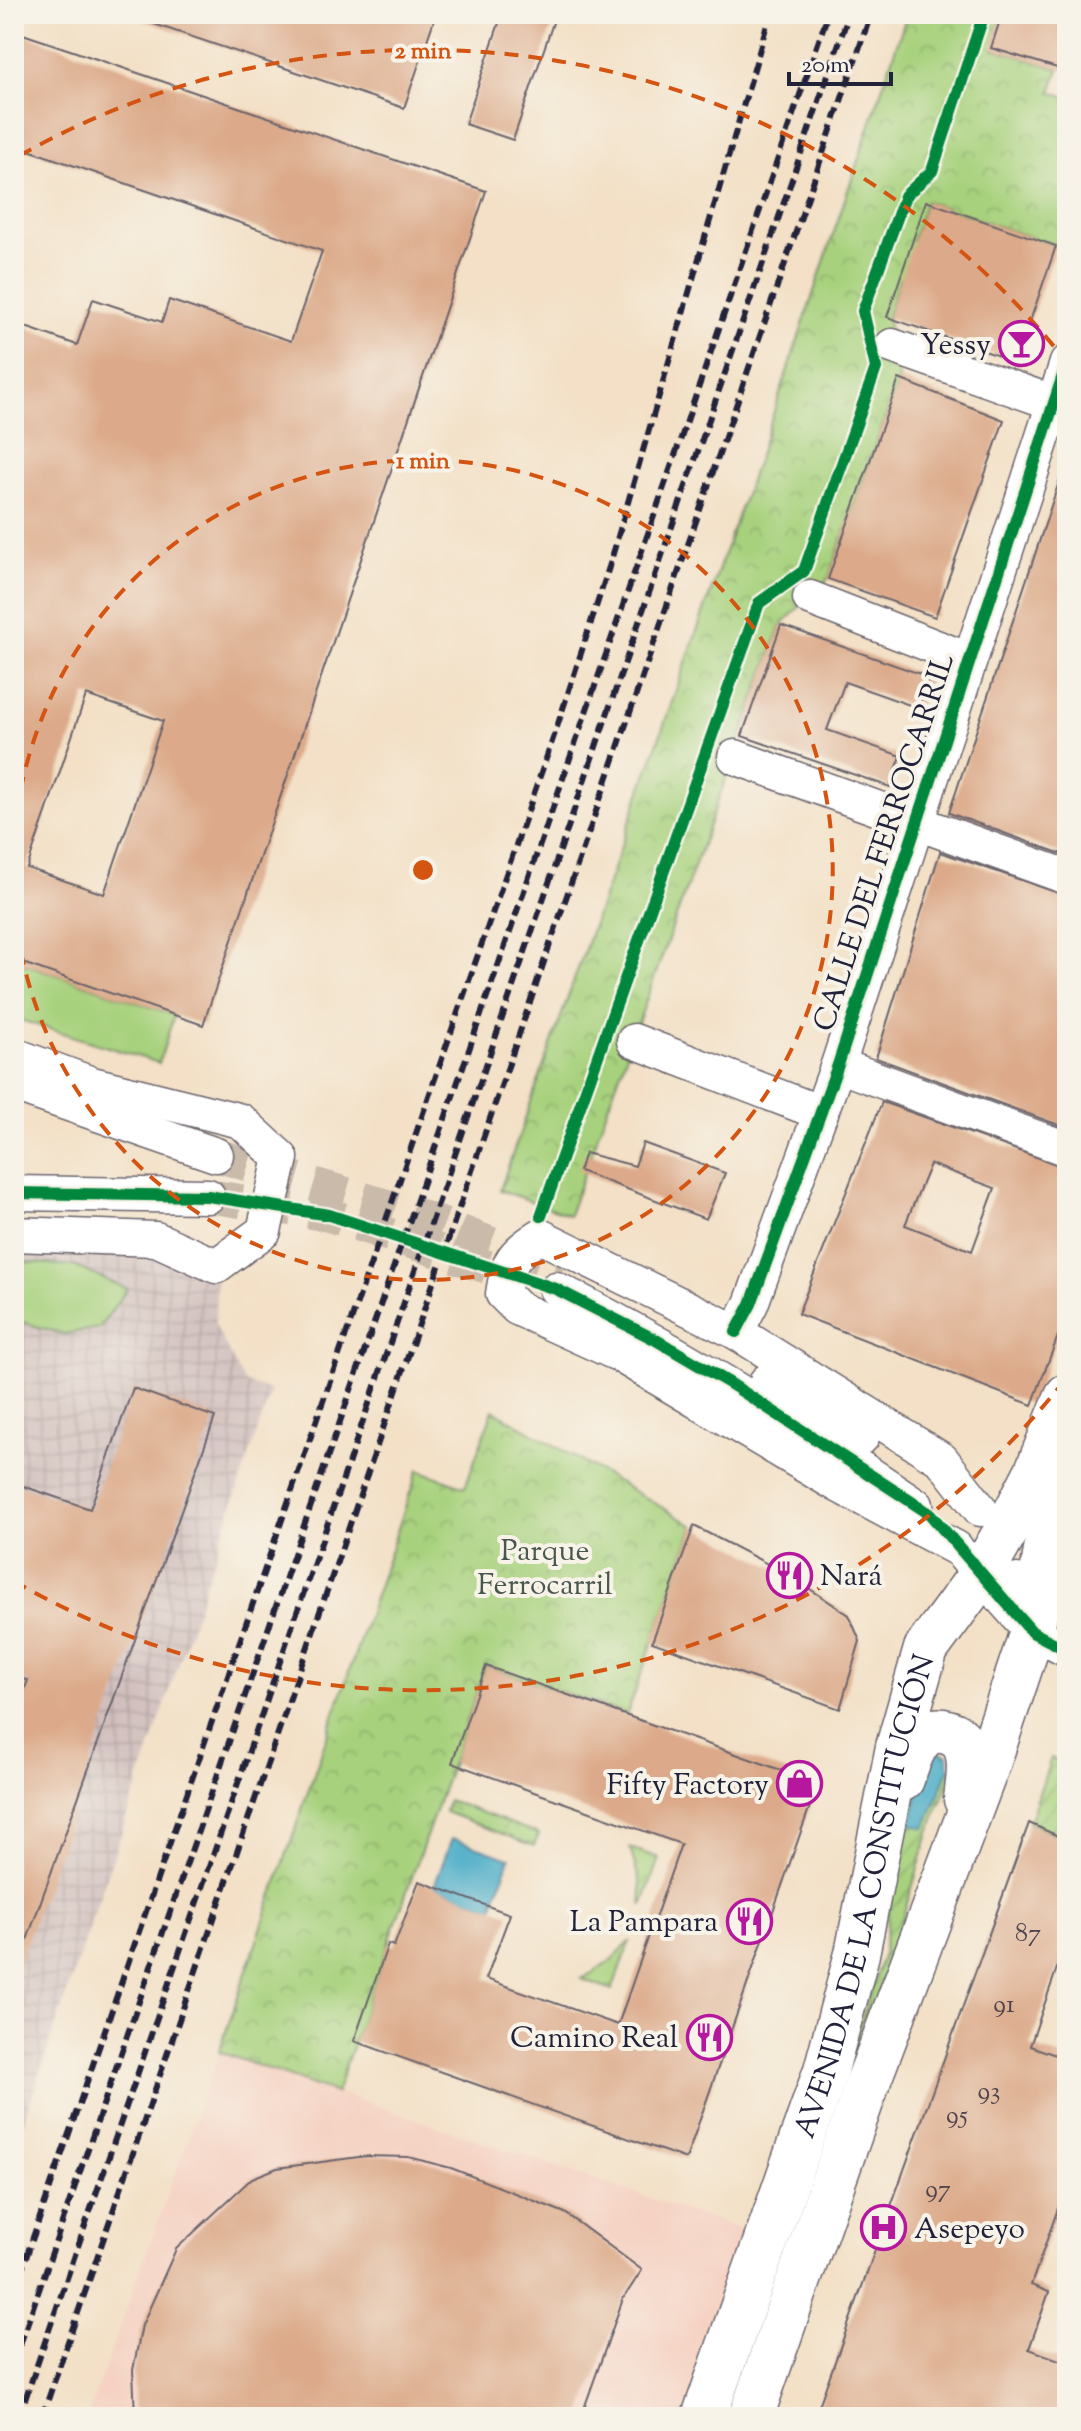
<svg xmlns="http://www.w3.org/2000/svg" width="1081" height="2431" viewBox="0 0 1081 2431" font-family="'Sorts Mill Goudy',serif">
<defs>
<pattern id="industrial-grid" width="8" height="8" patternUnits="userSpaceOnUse" patternTransform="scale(2)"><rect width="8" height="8" fill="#d1bfbd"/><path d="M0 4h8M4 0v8" fill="none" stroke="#b3a4a3"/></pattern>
<pattern id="park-crowns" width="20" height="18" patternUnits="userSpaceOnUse" patternTransform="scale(2)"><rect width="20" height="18" fill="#a7d17d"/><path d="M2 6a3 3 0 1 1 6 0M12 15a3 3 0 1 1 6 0" fill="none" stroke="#8fb36d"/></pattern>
<pattern id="garden-furrows" width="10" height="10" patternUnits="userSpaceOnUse" patternTransform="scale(2)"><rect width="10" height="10" fill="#a7d17d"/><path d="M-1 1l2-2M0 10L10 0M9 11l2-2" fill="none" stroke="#8fb36d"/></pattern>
</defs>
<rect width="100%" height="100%" fill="#f7f3e8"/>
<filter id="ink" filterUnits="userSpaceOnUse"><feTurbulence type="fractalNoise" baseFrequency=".0125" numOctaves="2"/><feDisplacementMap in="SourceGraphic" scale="16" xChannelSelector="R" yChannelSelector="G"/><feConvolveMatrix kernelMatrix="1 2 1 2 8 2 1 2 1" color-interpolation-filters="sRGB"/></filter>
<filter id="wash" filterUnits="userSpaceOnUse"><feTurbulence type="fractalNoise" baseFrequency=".006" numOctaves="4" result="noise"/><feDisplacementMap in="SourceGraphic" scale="32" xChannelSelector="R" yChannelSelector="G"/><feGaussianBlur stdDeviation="1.8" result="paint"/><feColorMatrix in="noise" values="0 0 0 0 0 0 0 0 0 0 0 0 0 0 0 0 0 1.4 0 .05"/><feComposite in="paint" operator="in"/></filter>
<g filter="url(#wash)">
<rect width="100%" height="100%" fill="#f3e0c6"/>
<!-- built -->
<path fill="#f5d2c3" d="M219,2052L767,2238L704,2417H87Z"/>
<!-- industrial -->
<path fill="url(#industrial-grid)" d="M14,1234L216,1266L215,1325L244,1382L271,1391L14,2149Z"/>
<!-- grass -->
<g fill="#a7d17d" stroke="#647a5c" stroke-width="2">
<path d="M14,960L174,1015L159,1063L14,1018Z"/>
<path d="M14,1261L74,1266L127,1289L99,1328L64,1334L14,1320Z"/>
</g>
<!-- park -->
<g fill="url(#park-crowns)" stroke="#647a5c" stroke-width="2">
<path d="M907,14H1002L992,48L1059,69L1051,92L1067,97V213L1056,246L926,201L913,239L940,248L900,278L887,317L899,379L828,579L781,625L569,1215L500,1190L765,438Z"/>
<path d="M493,1410L694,1526L627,1714L486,1666L336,2093L219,2052L418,1470L465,1487Z"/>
<path d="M448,1800L539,1834L534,1846L445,1812Z"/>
<path d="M630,1848L659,1858L642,1906L640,1883Z"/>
<path d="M630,1941L612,1990L582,1979L608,1963Z"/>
</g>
<!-- garden -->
<g fill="url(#garden-furrows)" stroke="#647a5c" stroke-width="2">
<path d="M927,1751L953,1770L930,1830L859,2057L850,2055L883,1954L896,1857Z"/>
<path d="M1051,1758L1067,1764V1819L1061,1837L1029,1823Z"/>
</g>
<!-- water -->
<g fill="#49acc8" stroke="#366782" stroke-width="2">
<path d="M936,1751L948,1755L949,1769L925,1828L910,1824L928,1761Z"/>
<path d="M452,1838L510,1858L492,1908L434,1887Z"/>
</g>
<g id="blocks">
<!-- building -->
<g fill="#dcaa8a" fill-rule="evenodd">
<path d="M140,14H436L404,108L139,19Z"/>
<path d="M502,14H556L513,140L465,124Z"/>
<path d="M1002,14H1067V71L991,48Z"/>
<path d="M14,31L486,191L203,1025L14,960V323L77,345L93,299L162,322L169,300L291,341L322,251L14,145ZM86,695L163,721L104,894L27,868Z"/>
<path d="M926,201L1056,246L1016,362L887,317Z"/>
<path d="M899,379L1004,420L935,617L828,579Z"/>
<path d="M1062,473L1067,474V856L949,813Z"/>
<path d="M781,625L929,677L918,708L845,682L827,730L901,756L890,787L742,736Z"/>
<path d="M940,852L1067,896V1128L876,1058Z"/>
<path d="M882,1102L1067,1168V1312L1032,1405L798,1314ZM930,1164L995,1188L972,1251L905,1225Z"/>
<path d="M643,1143L725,1173L706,1219L579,1171L585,1153L635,1166Z"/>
<path d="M133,1388L215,1417L18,1965H14V1719L28,1680L14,1678V1483L90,1509Z"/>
<path d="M694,1526L789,1575L849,1615L860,1641L840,1709L652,1642Z"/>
<path d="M486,1666L818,1783L686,2159L354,2041L388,1944L394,1946L419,1881L510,1914L486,1979L618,2025L630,1990L681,1844L452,1763Z"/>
<path d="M1029,1823L1067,1840V1971L1057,1968L1030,2046L1067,2059V2183L1031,2285L1049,2292L1029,2349L1067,2363V2417H815Z"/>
<path d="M366,2156L408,2157L451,2168L540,2203L565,2213L642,2270L623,2299L581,2417H135L133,2370L142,2325L176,2249L252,2178L277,2168Z"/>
</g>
</g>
</g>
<g filter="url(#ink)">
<use href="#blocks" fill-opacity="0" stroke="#6b646c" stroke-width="2"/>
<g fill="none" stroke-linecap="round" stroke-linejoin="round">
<!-- minor-tunnel -->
<g stroke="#c9baaa" stroke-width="34" stroke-dasharray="34 17" stroke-linecap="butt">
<path d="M216,1155L420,1216L562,1272"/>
<path d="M208,1196L329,1215L509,1274"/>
</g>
<defs>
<g id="minor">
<path d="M892,346L1054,403"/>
<path d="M810,598L969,660"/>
<path d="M735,757L1067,877"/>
<path d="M634,1041L821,1113"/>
<path d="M14,1055L92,1084L241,1121L281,1158L264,1231L216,1266L156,1239L14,1234"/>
<path d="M838,1065L1067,1149"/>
<path d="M14,1085L216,1155"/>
<path d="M14,1193L208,1196"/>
<path d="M556,1289C682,1353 799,1426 916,1505"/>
<path d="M736,1332L751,1304L838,1065L1067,363"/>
<path d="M767,1381L862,1437"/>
<path d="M956,1548L838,1485L618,1354L517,1308L503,1294C508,1261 512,1255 540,1236L736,1332L942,1460L980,1509"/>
<path d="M965,1557L1032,1632L1067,1650"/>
<path d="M1017,1581L1041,1585L1067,1600"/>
</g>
<g id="major">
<path d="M902,1779C907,1765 913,1744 925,1735C931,1731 937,1730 943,1731C977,1737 969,1774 966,1799"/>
<path id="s1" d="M704,2417L826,2070L857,1954L898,1747L926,1649L982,1573L1006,1531L1037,1471L1067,1396"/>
<path d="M751,2417L867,2085L989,1761L1032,1632L1049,1533L1067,1483"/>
</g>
</defs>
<!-- minor casing -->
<use href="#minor" stroke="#6b646c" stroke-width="37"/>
<!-- major casing -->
<use href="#major" stroke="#6b646c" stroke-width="47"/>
<!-- minor -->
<use href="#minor" stroke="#fff" stroke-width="34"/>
<!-- major -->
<use href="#major" stroke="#fff" stroke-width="44"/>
<!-- rail -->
<g stroke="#22223b" stroke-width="6" stroke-dasharray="12 6" stroke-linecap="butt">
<path d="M14,2292L557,727L610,564L770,14"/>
<path d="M14,2362L828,14"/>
<path d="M19,2417L849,14"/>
<path d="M42,2417L871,14"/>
</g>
<defs>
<g id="cycleway">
<path d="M14,1193L208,1196L329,1215L556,1289L656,1340L731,1384L930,1514L1032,1632L1067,1650"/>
<path d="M541,1216L759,603L804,571L876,368L863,311L905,196L932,171L984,14"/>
<path d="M736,1332L751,1304L838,1065L1067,363"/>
</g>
</defs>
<!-- cycleway casing -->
<use href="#cycleway" stroke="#f7f3e8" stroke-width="17"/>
<!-- cycleway -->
<use href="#cycleway" stroke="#00873e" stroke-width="12"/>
</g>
</g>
<!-- distance rings -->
<g fill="none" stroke="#d45411" stroke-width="4" stroke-dasharray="14 10">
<path d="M14 838A410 410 0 1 1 14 902"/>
<path d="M1065 1380A820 820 0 0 1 19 1584M19 156A820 820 0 0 1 1065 360"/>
</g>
<!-- icons -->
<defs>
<symbol id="bar-ring" viewBox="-11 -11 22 22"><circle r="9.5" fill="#f7f3e8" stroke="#b5179e" stroke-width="1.5"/><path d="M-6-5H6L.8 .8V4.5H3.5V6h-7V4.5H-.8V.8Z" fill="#b5179e"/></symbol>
<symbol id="restaurant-ring" viewBox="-11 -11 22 22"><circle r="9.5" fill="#f7f3e8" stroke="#b5179e" stroke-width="1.5"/><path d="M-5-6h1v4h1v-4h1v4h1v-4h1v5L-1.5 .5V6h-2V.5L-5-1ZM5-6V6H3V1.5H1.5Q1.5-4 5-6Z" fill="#b5179e"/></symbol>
<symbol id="shop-ring" viewBox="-11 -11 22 22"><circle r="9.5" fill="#f7f3e8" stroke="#b5179e" stroke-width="1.5"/><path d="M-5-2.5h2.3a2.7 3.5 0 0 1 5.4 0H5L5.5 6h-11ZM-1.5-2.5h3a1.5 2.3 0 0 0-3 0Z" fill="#b5179e"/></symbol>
<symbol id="hospital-ring" viewBox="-11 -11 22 22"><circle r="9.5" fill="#f7f3e8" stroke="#b5179e" stroke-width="1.5"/><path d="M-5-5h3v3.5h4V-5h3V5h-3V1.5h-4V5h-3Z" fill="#b5179e"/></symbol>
</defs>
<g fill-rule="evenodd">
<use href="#bar-ring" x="996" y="318" width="51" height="51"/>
<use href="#restaurant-ring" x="764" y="1550" width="51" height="51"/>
<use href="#shop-ring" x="774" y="1758" width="51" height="51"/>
<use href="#restaurant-ring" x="724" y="1896" width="51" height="51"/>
<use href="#restaurant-ring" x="684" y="2012" width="51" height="51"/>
<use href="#hospital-ring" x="858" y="2202" width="51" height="51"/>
</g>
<g text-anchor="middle" stroke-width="8" stroke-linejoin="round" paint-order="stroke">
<!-- number labels -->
<g font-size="26" fill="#50444f">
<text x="1028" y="1941">87</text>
<text x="1004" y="2012">91</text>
<text x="989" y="2099">93</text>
<text x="957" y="2123">95</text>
<text x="938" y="2197">97</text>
</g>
<!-- poi labels -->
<g font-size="30" fill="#22223b" stroke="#f7f3e8" text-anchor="end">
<text x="991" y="354">Yessy</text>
<text x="820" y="1585" text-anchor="start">Nará</text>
<text x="769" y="1794">Fifty Factory</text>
<text x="718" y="1931">La Pampara</text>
<text x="678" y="2047">Camino Real</text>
<text x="914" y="2238" text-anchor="start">Asepeyo</text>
</g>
<!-- street labels -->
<g font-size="30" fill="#22223b" stroke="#f7f3e8">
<text transform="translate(883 842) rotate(-72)" y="10">CALLE DEL FERROCARRIL</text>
<text dy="10" stroke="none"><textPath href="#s1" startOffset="546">AVENIDA DE LA CONSTITUCIÓN</textPath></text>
</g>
<!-- park labels -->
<g font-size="30" fill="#4a574f" stroke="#f7f3e8">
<text x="545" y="1560">Parque<tspan x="545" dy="34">Ferrocarril</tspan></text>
</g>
</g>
<circle cx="423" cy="870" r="12" fill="#d45411" stroke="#f7f3e8" stroke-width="4"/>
<g font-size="24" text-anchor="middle" font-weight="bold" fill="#d45411" stroke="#f7f3e8" stroke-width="8" stroke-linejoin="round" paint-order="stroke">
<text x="423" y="58">2 min</text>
<text x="423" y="468">1 min</text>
</g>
<!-- margin -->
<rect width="1081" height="2431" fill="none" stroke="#f7f3e8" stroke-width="48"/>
<!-- scale -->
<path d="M789 72v12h102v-12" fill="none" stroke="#22223b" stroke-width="4"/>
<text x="801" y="72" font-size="24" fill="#22223b" stroke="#f7f3e8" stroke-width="6" paint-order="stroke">20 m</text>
</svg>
